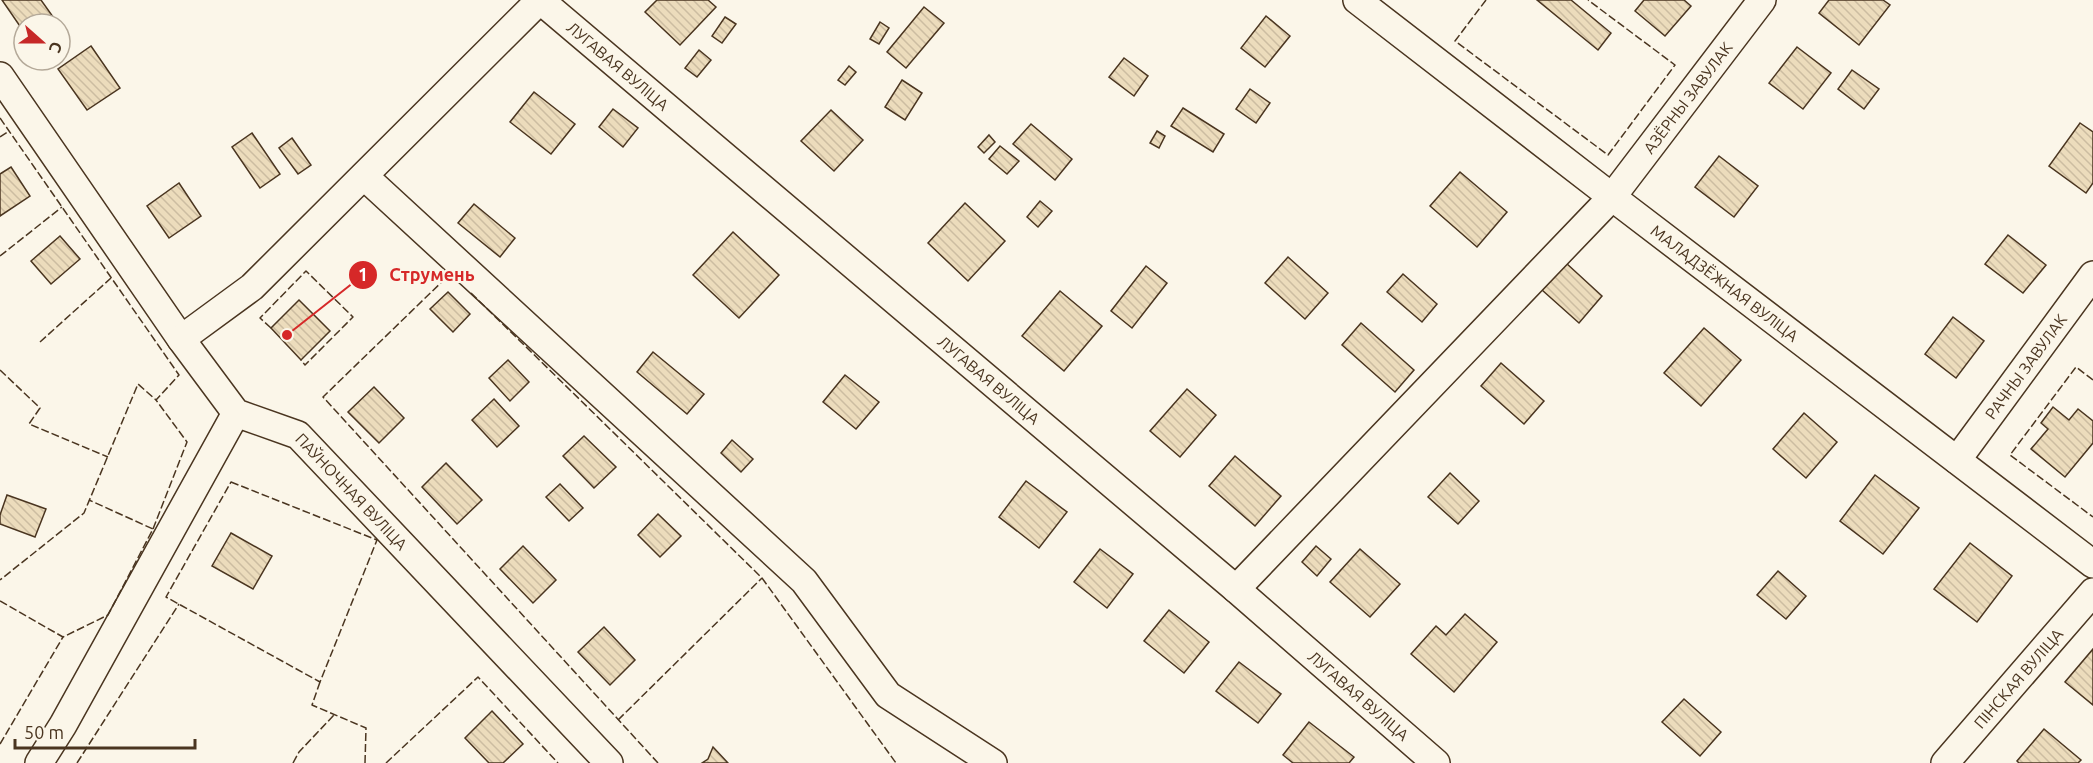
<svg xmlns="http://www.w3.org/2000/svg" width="2093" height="763" viewBox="0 0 2093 763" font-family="Ubuntu,sans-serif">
<defs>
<pattern id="building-back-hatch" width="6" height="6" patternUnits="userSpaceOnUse" patternTransform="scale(1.5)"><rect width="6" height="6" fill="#ecdcbc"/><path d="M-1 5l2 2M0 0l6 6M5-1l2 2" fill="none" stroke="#ccbda1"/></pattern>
</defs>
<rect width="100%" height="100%" fill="#fbf6e9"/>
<!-- building -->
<g fill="url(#building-back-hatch)" stroke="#4a3520" stroke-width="1.5">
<path d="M2,0H41L56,21L52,24H24V32Z"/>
<path d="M657,0H708L716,7L680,45L645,12Z"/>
<path d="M1537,0H1571L1611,33L1598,50Z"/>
<path d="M1644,0H1684L1691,6L1665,36L1635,11Z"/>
<path d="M1829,0H1883L1890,5L1859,45L1819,13Z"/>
<path d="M924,7L944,23L906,68L887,52Z"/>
<path d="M1266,16L1290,36L1265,67L1241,48Z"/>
<path d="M725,17L736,24L722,43L712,36Z"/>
<path d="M880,22L889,28L879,44L870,39Z"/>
<path d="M91,46L120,88L87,110L58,69Z"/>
<path d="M1797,47L1831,73L1803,109L1769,83Z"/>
<path d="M699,50L711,60L697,77L685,68Z"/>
<path d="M1124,58L1148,76L1134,96L1109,77Z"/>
<path d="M849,66L856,72L845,85L838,80Z"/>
<path d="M1852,70L1879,89L1864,109L1838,89Z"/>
<path d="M902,80L922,93L905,120L885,107Z"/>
<path d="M1250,89L1270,103L1256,123L1236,109Z"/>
<path d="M534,92L575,124L551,154L510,122Z"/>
<path d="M1183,108L1224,134L1213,152L1171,126Z"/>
<path d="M613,109L638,128L623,147L599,127Z"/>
<path d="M831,110L863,140L834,171L801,141Z"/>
<path d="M2080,123L2093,132V183L2086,193L2049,166Z"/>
<path d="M1031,124L1072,159L1055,180L1013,144Z"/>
<path d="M1157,131L1165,136L1159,148L1150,143Z"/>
<path d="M252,133L280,174L260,188L232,147Z"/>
<path d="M989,135L995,142L984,153L978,147Z"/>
<path d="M292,138L311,165L298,174L279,148Z"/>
<path d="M1000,146L1019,161L1007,174L989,159Z"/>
<path d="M1719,156L1758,186L1734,217L1695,187Z"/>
<path d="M11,167L30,196L0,216V174Z"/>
<path d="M1460,172L1507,212L1477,247L1430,206Z"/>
<path d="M179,183L201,216L169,238L147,206Z"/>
<path d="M1040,201L1052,211L1038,227L1027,217Z"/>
<path d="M965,203L1005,241L968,281L928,243Z"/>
<path d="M474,204L515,238L500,257L458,223Z"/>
<path d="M733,232L779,275L739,318L693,275Z"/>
<path d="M2008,235L2046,265L2023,293L1985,264Z"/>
<path d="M60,236L80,259L51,284L31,261Z"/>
<path d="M1288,257L1328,293L1305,319L1265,283Z"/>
<path d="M1566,263L1602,296L1579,323L1542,290Z"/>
<path d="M1146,266L1167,283L1132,328L1111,311Z"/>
<path d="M1403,274L1437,304L1422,322L1387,292Z"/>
<path d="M1060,291L1102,326L1064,371L1022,336Z"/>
<path d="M448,292L470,314L453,332L430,309Z"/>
<path d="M299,300L330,331L301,360L271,328Z"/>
<path d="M1953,317L1984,341L1956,378L1925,354Z"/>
<path d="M1361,323L1414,370L1395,392L1342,345Z"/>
<path d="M1704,328L1741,360L1701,406L1664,373Z"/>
<path d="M653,352L704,394L687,414L637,372Z"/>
<path d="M508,360L529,382L510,401L489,378Z"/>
<path d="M1501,363L1544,401L1524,424L1481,386Z"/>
<path d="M845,375L879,402L856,429L823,402Z"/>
<path d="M374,387L404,418L379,443L348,412Z"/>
<path d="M1187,389L1216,415L1180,457L1150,431Z"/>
<path d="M494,399L519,426L497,447L472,420Z"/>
<path d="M2053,407L2069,420L2078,409L2093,421V443L2065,477L2031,449L2048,429L2041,423Z"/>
<path d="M1804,413L1837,442L1806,478L1773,449Z"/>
<path d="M584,436L616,467L594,488L563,456Z"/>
<path d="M732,440L753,459L741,472L721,453Z"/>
<path d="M1235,456L1281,496L1255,526L1209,486Z"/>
<path d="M446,463L482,500L457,524L422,487Z"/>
<path d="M1450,473L1479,501L1458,524L1428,497Z"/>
<path d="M1875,475L1919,508L1883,554L1840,521Z"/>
<path d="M1026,481L1067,512L1039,548L999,517Z"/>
<path d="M560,484L583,508L569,521L546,497Z"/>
<path d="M7,495L46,509L35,537L0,524V515Z"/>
<path d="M658,514L681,536L660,557L638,535Z"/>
<path d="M231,533L272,556L253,589L212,566Z"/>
<path d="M1970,543L2012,576L1977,622L1934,589Z"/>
<path d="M523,546L556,580L533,603L500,569Z"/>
<path d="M1316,546L1331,559L1317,576L1302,562Z"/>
<path d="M1100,549L1133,574L1107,608L1074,582Z"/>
<path d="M1360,549L1400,584L1370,617L1330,582Z"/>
<path d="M1778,571L1806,596L1786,619L1757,595Z"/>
<path d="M1169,610L1209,642L1184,673L1144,641Z"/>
<path d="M1465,614L1497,642L1454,692L1411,654L1436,626L1446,635Z"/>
<path d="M604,627L635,660L610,685L578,652Z"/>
<path d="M2093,649V705L2065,682Z"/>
<path d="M1239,662L1281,694L1258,723L1216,691Z"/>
<path d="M1684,699L1721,732L1700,756L1662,722Z"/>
<path d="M492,711L523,744L503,763H489L465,738Z"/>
<path d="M1309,722L1354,757L1349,763H1293L1283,755Z"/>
<path d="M2044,729L2081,760L2078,763H2019L2017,761Z"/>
<path d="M713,747L728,763H702L708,759Z"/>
</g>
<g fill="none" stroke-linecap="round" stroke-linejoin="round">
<defs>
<g id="minor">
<path id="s1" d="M540,0L1236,589L1436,763"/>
<path id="s2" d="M1357,0L1612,197L2093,564"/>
<path id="s3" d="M0,76L181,339L236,413L298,435L609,763"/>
<path d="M364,176L804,581L888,695L993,763"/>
<path d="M181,339L252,287L540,0"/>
<path id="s4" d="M1957,460L2093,275"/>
<path id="s5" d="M1236,589L1612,197L1762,0"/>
<path d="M39,763L63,725L236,413"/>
<path id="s6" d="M1945,763L2093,592"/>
</g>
</defs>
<!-- minor casing -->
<use href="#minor" stroke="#4a3520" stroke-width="30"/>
<!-- minor -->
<use href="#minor" stroke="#fbf6e9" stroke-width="27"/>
<!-- fence -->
<g stroke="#4a3520" stroke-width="1.5" stroke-dasharray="8 3" stroke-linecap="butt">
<path d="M1486,0L1455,41L1608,155L1675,65L1588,0"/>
<path d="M0,118L179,375L156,400L138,384L84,513L0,580"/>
<path d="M0,137L9,131"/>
<path d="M0,256L62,207"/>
<path d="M454,276L451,273L323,397L658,763"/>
<path d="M471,293L762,578L896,763"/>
<path d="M271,328L260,318L306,271L353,317L305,365L301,360"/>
<path d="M40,342L111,278"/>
<path d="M0,370L40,408L29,424L108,457"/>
<path d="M2093,380L2076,367L2010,455L2093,517"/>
<path d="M231,482L377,540L320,682L166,597Z"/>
<path d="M153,529L187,442L156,400"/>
<path d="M0,601L63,637L108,615L153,529L89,500"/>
<path d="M320,682L312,705L366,728L365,763"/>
<path d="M618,720L762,578"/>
<path d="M0,744L63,637"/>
<path d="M77,763L179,604"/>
<path d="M293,763L299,752L334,715"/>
<path d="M386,763L478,677L558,763"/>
</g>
</g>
<g text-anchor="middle" stroke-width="4.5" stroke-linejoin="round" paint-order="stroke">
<!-- street labels -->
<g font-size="16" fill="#4a3520" stroke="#fbf6e9">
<text dy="6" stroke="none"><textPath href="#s1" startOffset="102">ЛУГАВАЯ ВУЛІЦА</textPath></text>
<text dy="6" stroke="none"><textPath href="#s5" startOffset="668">АЗЁРНЫ ЗАВУЛАК</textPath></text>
<text dy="6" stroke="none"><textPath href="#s2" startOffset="464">МАЛАДЗЁЖНАЯ ВУЛІЦА</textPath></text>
<text dy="6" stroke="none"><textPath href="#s4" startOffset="116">РАЧНЫ ЗАВУЛАК</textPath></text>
<text dy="6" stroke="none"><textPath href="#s1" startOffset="588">ЛУГАВАЯ ВУЛІЦА</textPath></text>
<text dy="6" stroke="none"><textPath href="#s3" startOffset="555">ПАЎНОЧНАЯ ВУЛІЦА</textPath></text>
<text dy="6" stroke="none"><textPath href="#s6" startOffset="112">ПІНСКАЯ ВУЛІЦА</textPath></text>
<text dy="6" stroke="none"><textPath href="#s1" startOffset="1074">ЛУГАВАЯ ВУЛІЦА</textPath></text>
</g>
</g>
<!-- callouts -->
<path fill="none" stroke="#d62828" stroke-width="2" d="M287 335L363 275"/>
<g fill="#d62828" stroke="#fbf6e9" stroke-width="2">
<circle cx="287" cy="335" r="6"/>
<circle cx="363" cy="275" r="15"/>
</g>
<g font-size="18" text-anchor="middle" font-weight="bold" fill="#fff">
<text x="363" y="281">1</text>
</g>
<g font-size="18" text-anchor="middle" font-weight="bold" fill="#d62828" stroke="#fbf6e9" stroke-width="4.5" stroke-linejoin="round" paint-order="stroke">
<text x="432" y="281">Струмень</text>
</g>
<!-- north arrow -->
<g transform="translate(42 42) rotate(111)"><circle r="28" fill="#fbf6e9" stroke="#b4a999" stroke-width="1.5"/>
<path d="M0-4.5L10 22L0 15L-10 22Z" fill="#c62828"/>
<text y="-9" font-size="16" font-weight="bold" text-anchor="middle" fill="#4a3520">С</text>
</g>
<!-- scale -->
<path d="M15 739v9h180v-9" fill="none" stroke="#4a3520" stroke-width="3"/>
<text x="24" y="739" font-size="18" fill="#4a3520" stroke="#fbf6e9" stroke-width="4.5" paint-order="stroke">50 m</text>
</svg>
